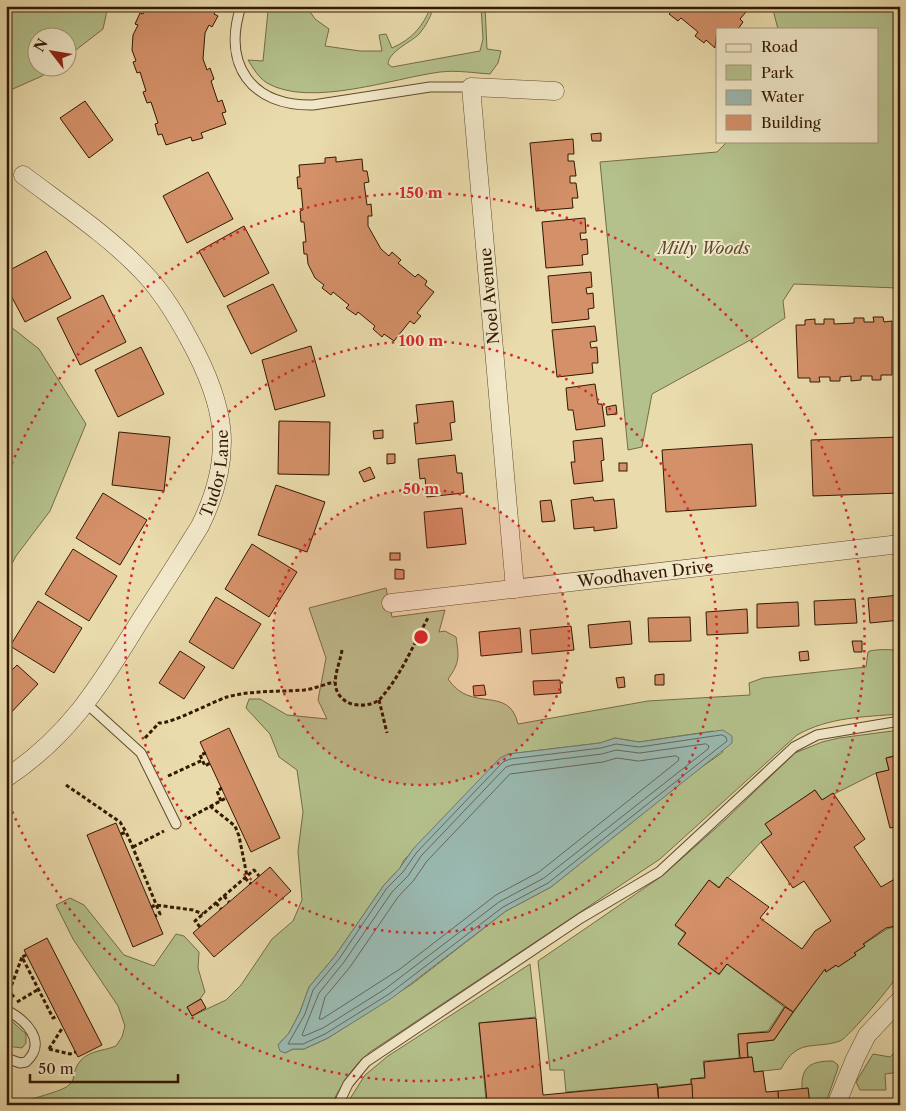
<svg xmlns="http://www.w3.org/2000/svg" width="906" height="1111" viewBox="0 0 906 1111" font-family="'Libre Caslon Text',serif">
<rect width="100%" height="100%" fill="#eadbac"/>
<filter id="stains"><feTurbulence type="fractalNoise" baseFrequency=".004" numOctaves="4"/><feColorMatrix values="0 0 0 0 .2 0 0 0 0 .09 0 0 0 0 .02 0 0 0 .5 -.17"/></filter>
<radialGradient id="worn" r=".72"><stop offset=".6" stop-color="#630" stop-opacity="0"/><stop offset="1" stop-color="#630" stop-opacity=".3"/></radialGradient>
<!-- green -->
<g fill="#b4c18c" stroke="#746c46" fill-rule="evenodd">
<path d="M6,6H108L103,29L68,56V38H38V68H53L42,76L6,92Z"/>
<path d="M252,6H306L315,19L329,29L325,46L360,51H382L379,35L386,34L392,48C412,39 423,27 431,6H434C431,16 426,26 419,34C410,43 389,51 388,64L392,67L480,51L483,39L481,6H485L487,49L501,51L498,63L490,74C474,73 457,70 440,72C394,78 310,108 267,83C258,77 253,68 248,60L263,61L268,11L250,10Z"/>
<path d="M772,6H900V291L898,288L794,284L783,301L785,318L754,338L652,394L642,447L628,450L600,162L717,152L728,141H877V29H778Z"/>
<path d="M6,323L39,349L86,424L50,511L16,556L6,575Z"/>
<path d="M386,588L392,617L445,610L439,632L445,631L456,637C459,656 460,663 448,679C471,714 509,684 518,724L648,701L750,695L749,683L763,678L866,667L868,652C871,649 895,649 900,651V714C863,717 829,717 797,735L660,859L370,1052C352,1067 342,1084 331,1105H17C30,1098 62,1092 69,1085C75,1080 73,1074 76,1068C84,1050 101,1052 116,1046L122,1037L125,1026L118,1006L73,939L56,905L70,898L84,905L124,955L154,966L176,934L184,936L199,952L198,968L205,992L200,999L187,1007L192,1016L226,1000L241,985L272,939L293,921L302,900L298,851L303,812L297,770L279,757L270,734L246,708L249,699H260L287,715L327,719L318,700L326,658L309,608ZM713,731L723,752L692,774L551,887L506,911L412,984L328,1038L304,1049H293L285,1053L278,1045L289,1033L300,1012L309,987L335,956L384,885L400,868L404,860L508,754L600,743L615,738L639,742Z"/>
<path d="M900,730V754L886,758L889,770L876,773L822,800L815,790L765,824L772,834L761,842L719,887L709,880L675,926L685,933L678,944L719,975L727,964L784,1007L768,1031L738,1034L739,1058L703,1061L705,1077L691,1079V1084L658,1087L657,1084L566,1092L564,1070H550L538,961L662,876L725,820L795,753L822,742L839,738Z"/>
<path d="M900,925C900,939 903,958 900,971C898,979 847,1039 840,1041C814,1050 798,1037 781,1069L754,1072L752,1057H748L747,1043L774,1040L824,969L826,972L837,965L838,967L856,955L855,953L865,946L864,944L887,929Z"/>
<path d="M530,964L536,1017L479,1023L486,1101L446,1105H346L365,1075L388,1056Z"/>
<path d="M6,1016L26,1034V1043L22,1048L6,1046Z"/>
<path d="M900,1047V1072L885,1074L886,1090H860L856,1082L873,1054L890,1057Z"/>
<path d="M833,1061L838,1065V1068L825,1105H810L808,1088L802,1089C801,1066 811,1061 833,1061Z"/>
</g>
<!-- water -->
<path fill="#9ab9b1" stroke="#71796b" d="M723,730L732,736V743L551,887L506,911L392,998L328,1038L304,1049H293L285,1053L280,1051L278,1045L289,1033L300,1012L309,987L335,956L384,885L400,868L413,849L500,758L508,754L600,743L615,738L639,742Z"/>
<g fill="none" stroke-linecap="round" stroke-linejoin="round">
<!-- shore -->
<g stroke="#666859" stroke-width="1">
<path d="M722,735L726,737L727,741L548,883L503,907L389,994L325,1034L303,1044H288L305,1014L313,990L339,959L387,888L403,872L417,852L503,762L510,759L601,748L616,744L639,747Z"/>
<path d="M706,744L709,746L708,749L544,878L499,902L385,989L323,1028L304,1036L302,1035L319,993L344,962L392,892L408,876L421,856L506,767L512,765L602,754L616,750L639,753Z"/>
<path d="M676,756L679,758L678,761L539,872L496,895L400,969L322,1019H319L325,997L350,967L398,897L414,880L427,861L510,774L603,762L617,758L638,761Z"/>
</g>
</g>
<!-- building -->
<g fill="#d49068" stroke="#331801">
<path d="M147,6H218L214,14L218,16L212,27L209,25L205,33L203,59L207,70L210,68L214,79L211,81L218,102L222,100L226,112L222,113L226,124L201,133L203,138L192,141L191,137L166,145L162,134L158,135L155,124L158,123L151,102L147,103L143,92L146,91L140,72L137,73L133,62L136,61L132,50L133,35L138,25L135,24L140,13L143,14Z"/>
<path d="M667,6H751L740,19L743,22L738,29H717L715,48L706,40L704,43L695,36L698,32L681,18L678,21L669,14L672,11Z"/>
<path d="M85,101L113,140L89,158L60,118Z"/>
<path d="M601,133V141H592L591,134Z"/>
<path d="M573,139L574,154H568V161H574L576,176H570V183H576L578,198H572L573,208L536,211L530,143Z"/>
<path d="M336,157V162L362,159L363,171H367L369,182L364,183L367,205L371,204L372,216H368V226L381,249L389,256L392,252L401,260L398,263L415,277L418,274L427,281L425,285L434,292L417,313L421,316L414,324L410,321L394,341L384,334L382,337L373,329L375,326L358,312L356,315L346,308L349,305L333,292L331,295L322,288L324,285L315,278L308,264L307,254H304L303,242H306L304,222H301L300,211L303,210L301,188L298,189L297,177H300L299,165L325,163V158Z"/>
<path d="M208,172L233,219L187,243L163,196Z"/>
<path d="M585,218L586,233H580L581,240L587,239L588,254L582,255L583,265L546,268L542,222Z"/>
<path d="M244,226L269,273L224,297L199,251Z"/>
<path d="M46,251L71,298L25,322L6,286V272Z"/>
<path d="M591,272L592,287L586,288L587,294L593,293L594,308L588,309L589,319L552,323L548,276Z"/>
<path d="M273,284L297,331L251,354L227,306Z"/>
<path d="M103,295L126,342L80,365L57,318Z"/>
<path d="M873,317H883L884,322L892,321V375H881V380H872V376H861V380L851,381V376L840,377V381H830V377H819L820,382H810V378H798L796,325H805V320L815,319V324H824V319H834V324L854,323V318H864V322H874Z"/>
<path d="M595,326L597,341L590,342L591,348L597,347L598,363H592L593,373L557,377L552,330Z"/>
<path d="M311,346L325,396L275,410L262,360Z"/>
<path d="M141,347L164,394L118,417L95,370Z"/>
<path d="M595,384L598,404H602L605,426L576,430L573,410H568L566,388Z"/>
<path d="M453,401L455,422L450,423L452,440L416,444L414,423H418L416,405Z"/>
<path d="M616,405L617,414L607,415L606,407Z"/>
<path d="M279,421L330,422L329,475L278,474Z"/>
<path d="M383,430V438L374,439L373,431Z"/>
<path d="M119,432L170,437L164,491L112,485Z"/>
<path d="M899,437L900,493L813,496L811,440Z"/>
<path d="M602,438L604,460L601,461L603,481L574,484L571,462H575L573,441Z"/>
<path d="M752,444L756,506L666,512L662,450Z"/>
<path d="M387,454H395V463L387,464Z"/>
<path d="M455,455L457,473H462L464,493L427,497L425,478L420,479L418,459Z"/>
<rect x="619" y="463" width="8" height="8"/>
<path d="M370,467L375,478L364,482L359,472Z"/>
<path d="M276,485L325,502L307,552L258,535Z"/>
<path d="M103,493L147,520L120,565L76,538Z"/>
<path d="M593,497L594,501L614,499L617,528L594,531V527L574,529L571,500Z"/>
<path d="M551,500L555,521L542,522L540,501Z"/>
<path d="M462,508L466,544L427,548L424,512Z"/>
<path d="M252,544L297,572L269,617L225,589Z"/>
<path d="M73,549L117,576L89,621L45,594Z"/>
<rect x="390" y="553" width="10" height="7"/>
<path d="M395,569L404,570V579H395Z"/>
<path d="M900,595V620L870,623L868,598Z"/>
<path d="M216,597L261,624L233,669L189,642Z"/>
<path d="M855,599L857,623L815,625L814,601Z"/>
<path d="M38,601L82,628L54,673L10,646Z"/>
<path d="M798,602L799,626L757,628V604Z"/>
<path d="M747,609L748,633L707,635L706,612Z"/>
<path d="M690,617L691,641L649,642L648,618Z"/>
<path d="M630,621L632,644L590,648L588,625Z"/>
<path d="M571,626L574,650L532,654L530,630Z"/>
<path d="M520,628L522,652L481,656L479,632Z"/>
<path d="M852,641H862V652H854Z"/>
<path d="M180,651L205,667L184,699L159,683Z"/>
<path d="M808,651L809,660L800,661L799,652Z"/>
<path d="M17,665L38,684L6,718V676Z"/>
<path d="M664,674V685H655V675Z"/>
<path d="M624,677L625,687L618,688L616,678Z"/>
<path d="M560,680L561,693L534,695L533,681Z"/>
<path d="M484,685L486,695L474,696L473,686Z"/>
<path d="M229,728L280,838L251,852L200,742Z"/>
<path d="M900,755V826L890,828L876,773L889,770L886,758Z"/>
<path d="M815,790L822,800L833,793L865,839L854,847L881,887L900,876V925L886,928L863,944L865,946L854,953L856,955L838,967L836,965L826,972L825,969L793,1012L727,964L719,974L678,944L686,933L675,925L709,880L719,888L727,877L769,907L760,918L802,949L815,931L831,921L804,881L793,888L761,842L772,834L765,824Z"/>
<path d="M116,823L163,934L133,947L87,835Z"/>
<path d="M270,867L291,891L214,957L193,933Z"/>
<path d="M47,938L102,1045L78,1057L24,950Z"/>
<path d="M201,999L206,1008L192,1016L187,1007Z"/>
<path d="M785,1007L793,1012L774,1040L747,1043L748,1058H740L738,1034L769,1032Z"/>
<path d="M536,1018L543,1095L657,1084L659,1105H449L487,1101L479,1023Z"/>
<path d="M752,1057L754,1072L763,1071L766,1092L778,1091L779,1105H693L691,1079L705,1078L704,1062Z"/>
<path d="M692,1084L693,1105H659L658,1088Z"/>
<path d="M808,1088L810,1105H779L778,1091Z"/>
</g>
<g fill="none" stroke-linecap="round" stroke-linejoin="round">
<defs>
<g id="lane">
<path d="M241,6C222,65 251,106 313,105L430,87H471"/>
<path d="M87,704L141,753L176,824"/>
<path d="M6,1010C26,1020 48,1042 26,1062L20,1063L6,1058"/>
<path d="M338,1105L348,1084L366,1062L581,918L659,872L794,747L817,735L900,721"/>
</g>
<g id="street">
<path d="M515,589L471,87L555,91"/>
<path id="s1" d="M391,603L900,544"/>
<path id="s2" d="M6,778C71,735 101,683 141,619C161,588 181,557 200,526C235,455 226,406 189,339C176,315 163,293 144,273C109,236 64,206 23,175"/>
<path d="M836,1105L855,1059L867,1035L900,1000"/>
</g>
</defs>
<!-- lane casing -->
<use href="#lane" stroke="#61492c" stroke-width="11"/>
<!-- street casing -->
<use href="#street" stroke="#61492c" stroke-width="19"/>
<!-- path -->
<g stroke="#331801" stroke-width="3" stroke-dasharray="4 2.5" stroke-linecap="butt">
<path d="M342,650C339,669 326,689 347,702C356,707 373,706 380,699C401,676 414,643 429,616"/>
<path d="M379,700L387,733"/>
<path d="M145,738L159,723C171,724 212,702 227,697C253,690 278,692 304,690C314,689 325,684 334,682"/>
<path d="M206,753L200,755L205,766L210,763"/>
<path d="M168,776L203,760"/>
<path d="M66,785L120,822L126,832"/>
<path d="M221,801L217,791L222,788"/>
<path d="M210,806L235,826L239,836L247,876"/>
<path d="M187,819L226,798"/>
<path d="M121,834L126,832L131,843L160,914L155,916"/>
<path d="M133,847L164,831"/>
<path d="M245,878L251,884"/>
<path d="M224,896L229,902"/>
<path d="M216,903L221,909"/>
<path d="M151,907L156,905L193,910L203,914"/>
<path d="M200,927L195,921L254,870L259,876"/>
<path d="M26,955L22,957L53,1018L57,1016"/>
<path d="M14,997L10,992L11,987L22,957"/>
<path d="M17,1002L39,989"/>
<path d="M49,1049L63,1027"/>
<path d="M49,1049L70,1054L76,1052"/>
</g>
<!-- lane -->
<use href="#lane" stroke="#f1e8c9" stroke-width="9"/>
<!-- street -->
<use href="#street" stroke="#f1e8c9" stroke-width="18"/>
</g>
<!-- distance rings -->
<circle cx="421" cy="637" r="148" fill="#d62828" fill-opacity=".12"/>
<g fill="none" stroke="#d62828" stroke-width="2.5" stroke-dasharray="2.5 5">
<circle cx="421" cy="637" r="148"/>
<circle cx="421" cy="637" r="296"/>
<path d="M6 478A444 444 0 1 1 6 796"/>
</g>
<g text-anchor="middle" stroke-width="4" stroke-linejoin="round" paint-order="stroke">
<!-- park labels -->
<g font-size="16" font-style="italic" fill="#5a4b2b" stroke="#f1e8c9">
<text x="704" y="254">Milly Woods</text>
</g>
<!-- street labels -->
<g font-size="16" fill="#331801" stroke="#f1e8c9">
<text transform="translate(489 296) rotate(-95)" y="6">Noel Avenue</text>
<text dy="6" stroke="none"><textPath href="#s2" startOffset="376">Tudor Lane</textPath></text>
<text dy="6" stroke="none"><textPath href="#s1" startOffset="256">Woodhaven Drive</textPath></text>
</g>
</g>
<circle cx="421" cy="637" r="8" fill="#d62828" stroke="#f1e8c9" stroke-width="2.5"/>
<g font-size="15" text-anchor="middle" font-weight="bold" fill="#d62828" stroke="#f1e8c9" stroke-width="4" stroke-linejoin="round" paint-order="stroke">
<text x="421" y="198">150 m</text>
<text x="421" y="346">100 m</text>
<text x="421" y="494">50 m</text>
</g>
<!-- margin -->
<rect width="906" height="1111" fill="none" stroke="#eadbac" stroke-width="25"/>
<rect x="8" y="8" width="891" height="1096" fill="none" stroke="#331801" stroke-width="2.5"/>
<rect x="12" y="12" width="881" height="1086" fill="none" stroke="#331801"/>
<!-- legend -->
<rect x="716" y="28" width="162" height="115" fill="#f1e8c9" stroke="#a59579"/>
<rect x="726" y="44" width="25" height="8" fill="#f1e8c9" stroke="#a59579"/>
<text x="761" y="52" font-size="15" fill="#331801">Road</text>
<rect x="726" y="65" width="25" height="15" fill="#b4c18c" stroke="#a59579"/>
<text x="761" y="78" font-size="15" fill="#331801">Park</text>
<rect x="726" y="90" width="25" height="15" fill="#9ab9b1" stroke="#a59579"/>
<text x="761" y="102" font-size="15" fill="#331801">Water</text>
<rect x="726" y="115" width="25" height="15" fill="#d49068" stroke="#a59579"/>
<text x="761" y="128" font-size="15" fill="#331801">Building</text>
<!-- north arrow -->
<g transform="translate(52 52) rotate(301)"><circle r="24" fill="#f1e8c9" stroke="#a59579"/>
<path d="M0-4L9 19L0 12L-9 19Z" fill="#8f2418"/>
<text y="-8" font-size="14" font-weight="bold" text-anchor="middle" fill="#331801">N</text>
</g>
<!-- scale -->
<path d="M30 1074v8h148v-8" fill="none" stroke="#331801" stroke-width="2.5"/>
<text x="38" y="1074" font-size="15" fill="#331801" stroke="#f1e8c9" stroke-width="4" paint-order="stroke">50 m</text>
<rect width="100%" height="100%" filter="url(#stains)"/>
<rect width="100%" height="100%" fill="url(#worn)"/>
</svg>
